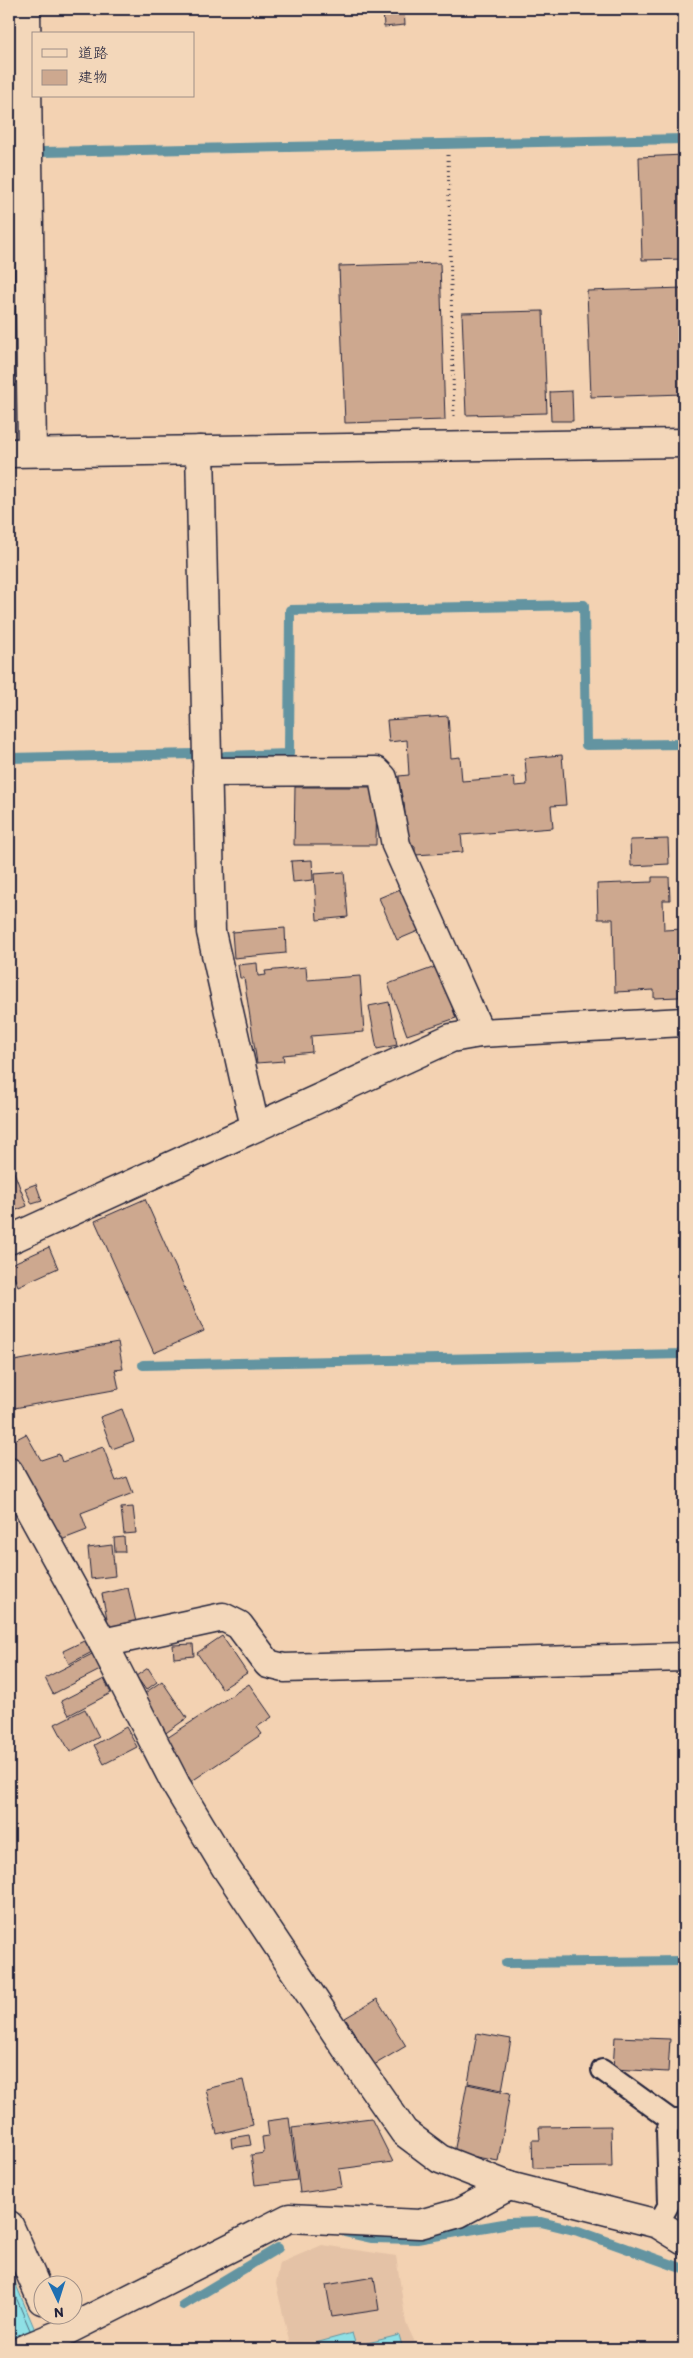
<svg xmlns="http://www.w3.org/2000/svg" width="693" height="2358" viewBox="0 0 693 2358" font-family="Itim,'Klee One',sans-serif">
<rect width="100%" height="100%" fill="#f3d2b2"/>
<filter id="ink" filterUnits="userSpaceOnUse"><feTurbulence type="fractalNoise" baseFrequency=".02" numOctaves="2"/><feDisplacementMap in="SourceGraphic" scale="10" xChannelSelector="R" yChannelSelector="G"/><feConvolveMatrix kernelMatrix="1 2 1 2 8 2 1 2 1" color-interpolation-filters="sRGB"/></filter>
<g filter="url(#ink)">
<!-- built -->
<path fill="#e4c2a6" d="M322,2245L396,2256L406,2323L418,2349H291L276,2284L280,2263Z"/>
<!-- water -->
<g fill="#8fe0e5" stroke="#6394a1">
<path d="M9,2268L43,2349H9Z"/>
<path d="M352,2333L356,2346L399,2335L403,2349H309L308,2345Z"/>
</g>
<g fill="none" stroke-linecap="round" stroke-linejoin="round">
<!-- shore -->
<path stroke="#4e6e7f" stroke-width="1" d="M9,2281L30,2330"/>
<!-- stream -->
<g stroke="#6394a1" stroke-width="10">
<path d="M43,152L684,139"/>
<path d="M9,153H11"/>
<path d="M225,756L289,754L290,610L584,605L586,745L684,744"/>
<path d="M9,758L194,754"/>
<path d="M143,1365L684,1354"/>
<path d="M506,1963L684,1961"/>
<path d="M345,2232L372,2238L417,2239L509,2223L541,2222L578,2231L684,2269"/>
<path d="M183,2305L278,2248"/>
</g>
</g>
<!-- building -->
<g fill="#cda88f" stroke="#22223b">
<path d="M383,9H404L405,25L384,27Z"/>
<path d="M684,155V259L642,260L639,157Z"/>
<path d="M440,263L445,420L345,423L339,266Z"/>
<path d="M684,288V394L591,397L587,291Z"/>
<path d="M543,311L547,413L466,415L462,313Z"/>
<path d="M572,391L573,421H551L550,392Z"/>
<path d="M448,716L451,758L460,757L462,781L514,777L515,786L527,785L525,758L562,755L566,805L551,806L553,828L461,835L463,852L415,855V846H408L404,802L401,803L399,776L409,775L407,740L389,742L387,720Z"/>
<path d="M295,787H377L376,845H294Z"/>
<path d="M668,839L669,864L631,866L630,840Z"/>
<path d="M312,860L313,880L293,882L291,861Z"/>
<path d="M344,872L348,917L317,920L314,874Z"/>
<path d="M652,877H669L670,900H663L664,930L683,929L684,935V989L679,990V997L654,998V990L615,992L613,919H598L597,884L652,882Z"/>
<path d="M405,887L423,929L397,940L379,898Z"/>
<path d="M285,928L286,953L234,958L232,932Z"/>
<path d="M257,963L258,976L266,975L265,971L306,967L307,980L360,976L364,1032L311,1036L312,1052L283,1055L284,1061L257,1063L244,978H240L238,965Z"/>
<path d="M438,966L456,1018L407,1035L388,984Z"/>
<path d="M389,1002L397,1045L377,1049L369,1006Z"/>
<path d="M9,1159L27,1206L9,1213Z"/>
<path d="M36,1184L42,1201L32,1204L25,1188Z"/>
<path d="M145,1199L204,1331L154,1353L95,1221Z"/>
<path d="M49,1247L58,1268L18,1286L9,1265Z"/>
<path d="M118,1342L123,1369L115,1370L119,1389L9,1409V1362Z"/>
<path d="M122,1409L134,1441L112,1449L100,1417Z"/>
<path d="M26,1434L41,1460L59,1454L62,1462L103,1447L116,1481L127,1477L133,1493L81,1513L87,1530L61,1540L9,1451V1443Z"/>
<path d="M133,1507L136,1533L124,1534L121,1508Z"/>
<path d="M124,1537L125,1552H115L114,1538Z"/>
<path d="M112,1545L115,1576L91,1579L88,1548Z"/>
<path d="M128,1588L136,1622L109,1628L102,1594Z"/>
<path d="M222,1636L247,1673L222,1689L197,1653Z"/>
<path d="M86,1640L92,1652L69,1664L63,1651Z"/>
<path d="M193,1644L194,1656L174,1658L173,1645Z"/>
<path d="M94,1653L102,1669L53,1694L45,1678Z"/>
<path d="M148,1668L157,1682L146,1690L136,1676Z"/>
<path d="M104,1679L111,1693L69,1715L61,1701Z"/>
<path d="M162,1681L187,1718L160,1737L135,1700Z"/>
<path d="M249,1684L272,1717L257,1727L262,1734L189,1783L161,1742Z"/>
<path d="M85,1709L99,1737L70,1752L55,1724Z"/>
<path d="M126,1727L137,1747L104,1764L94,1745Z"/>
<path d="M377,1999L406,2046L374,2065L345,2018Z"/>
<path d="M477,2033L511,2039L502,2090L468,2083Z"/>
<path d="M615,2037L670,2039L668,2072L613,2069Z"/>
<path d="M243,2080L253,2125L217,2134L206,2089Z"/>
<path d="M467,2084L510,2093L498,2161L454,2153Z"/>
<path d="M289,2118L297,2180L255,2185L251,2155L264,2153L262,2137L269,2136L267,2121Z"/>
<path d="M371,2118L393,2162L339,2169L342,2187L300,2193L292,2128Z"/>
<path d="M611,2126L612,2167L533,2168L532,2140H540L539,2127Z"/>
<path d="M249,2135L251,2145L232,2148L231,2138Z"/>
<path d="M374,2277L379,2310L332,2317L326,2285Z"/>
</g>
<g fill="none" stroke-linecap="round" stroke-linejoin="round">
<defs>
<g id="service">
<path d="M602,2070L671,2120H684"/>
<path d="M658,2224L669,2204L667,2131L671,2120"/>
</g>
<g id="minor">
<path d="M26,9L32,452"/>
<path d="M200,450L211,932L255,1127"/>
<path d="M9,453L684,443"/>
<path d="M207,772L376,771L383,778L396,845L480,1033"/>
<path d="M9,1240L451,1038L480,1033L684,1022"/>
<path d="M9,1472L103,1643L176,1785L226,1868L352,2057L404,2132L440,2159L509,2186L658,2224L684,2240"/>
<path d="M103,1643L223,1617L239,1625L268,1664L284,1668L684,1657"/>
<path d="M9,2225L42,2300"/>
<path d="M24,2349L58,2335L289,2218L420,2224L459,2213L509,2186"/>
</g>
</defs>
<!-- service casing -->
<use href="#service" stroke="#22223b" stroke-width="24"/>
<!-- minor casing -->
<use href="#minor" stroke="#22223b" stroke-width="31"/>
<!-- path -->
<path stroke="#22223b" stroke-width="3" stroke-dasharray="1 4" stroke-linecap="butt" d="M448,155L454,416"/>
<!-- service -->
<use href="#service" stroke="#f3d7ba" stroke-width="20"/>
<!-- minor -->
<use href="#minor" stroke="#f3d7ba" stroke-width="28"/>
</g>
</g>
<!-- margin -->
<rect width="693" height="2358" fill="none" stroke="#f3d7ba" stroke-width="30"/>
<rect x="15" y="15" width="663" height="2328" fill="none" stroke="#22223b" stroke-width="2" filter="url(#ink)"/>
<!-- legend -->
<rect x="32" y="32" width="162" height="65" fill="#f3d7ba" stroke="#9f8f87"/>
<rect x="42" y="49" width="25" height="8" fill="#f3d7ba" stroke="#9f8f87"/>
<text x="78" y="58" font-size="15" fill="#22223b">道路</text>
<rect x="42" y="70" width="25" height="15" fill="#cda88f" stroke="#9f8f87"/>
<text x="78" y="82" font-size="15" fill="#22223b">建物</text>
<!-- north arrow -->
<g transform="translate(58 2300) rotate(176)"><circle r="24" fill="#f3d7ba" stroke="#9f8f87"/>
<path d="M0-4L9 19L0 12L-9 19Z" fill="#1f6fb2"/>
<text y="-8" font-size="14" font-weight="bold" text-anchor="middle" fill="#22223b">N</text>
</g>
</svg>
